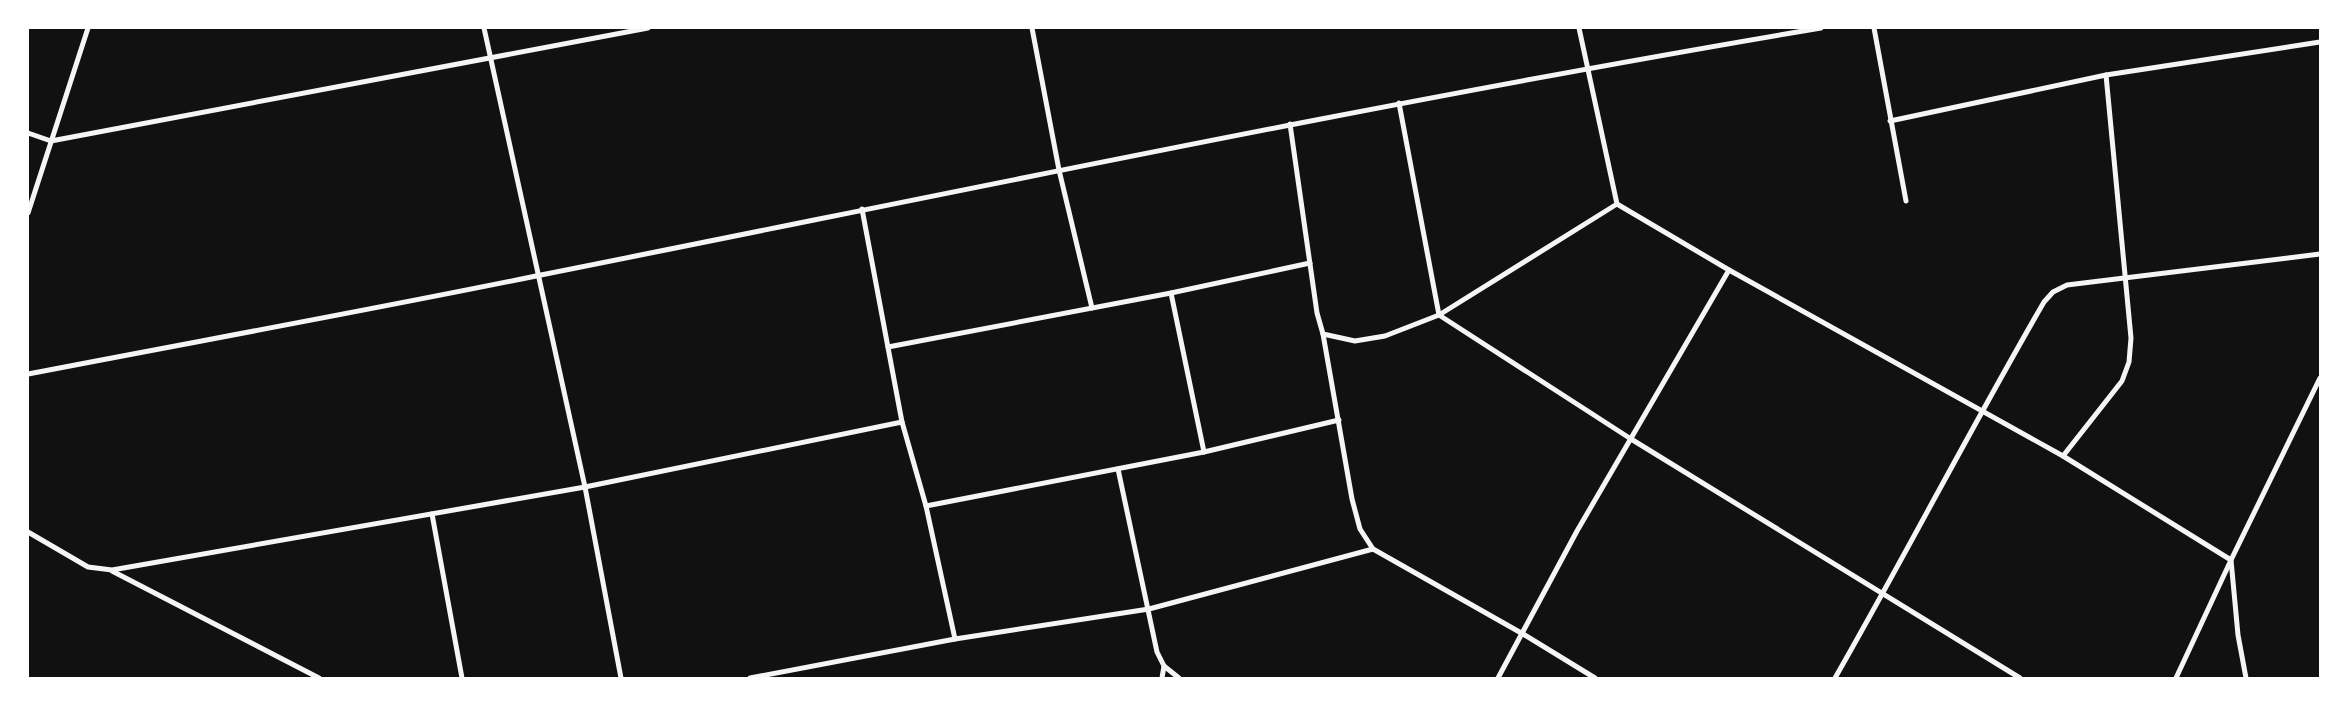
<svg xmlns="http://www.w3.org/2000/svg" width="2348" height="706" viewBox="0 0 2348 706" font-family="'Crimson Pro',serif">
<rect width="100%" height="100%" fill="#111"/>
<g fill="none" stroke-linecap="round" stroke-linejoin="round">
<!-- minor -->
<g stroke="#f5f5f5" stroke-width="5">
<path d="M484,28L585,487L621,678"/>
<path d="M1032,28L1059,170L1092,308"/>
<path d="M1579,28L1617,204L1729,270L2063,456L2231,560L2238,635L2246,678"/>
<path d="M1874,28L1906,201"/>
<path d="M1399,103L1439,315L1631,439L2020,678"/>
<path d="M1890,121L2106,75L2320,42"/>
<path d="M1290,124L1317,313L1323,334L1355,341L1385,336L1439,315L1617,204"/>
<path d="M28,133L51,141L648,28"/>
<path d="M862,209L902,422L926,506L955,639"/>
<path d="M28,213L88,28"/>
<path d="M1171,293L1204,452"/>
<path d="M888,347L1171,293L1310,263"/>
<path d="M28,374C199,341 370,310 541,275C967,190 1392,100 1821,28"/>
<path d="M2063,456L2122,381L2129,362L2131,338L2106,75"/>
<path d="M1118,469L1157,652L1164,666L1179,678"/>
<path d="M926,506L1204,452L1339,420"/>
<path d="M432,514L462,678"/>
<path d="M28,532L88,567L112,570L585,487L902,422"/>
<path d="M1373,549L1523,634L1595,678"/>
<path d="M112,571L319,678"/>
<path d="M750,678L955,639L1149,609L1373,549L1360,529L1352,499L1323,334"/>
<path d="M1162,678L1164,666"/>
<path d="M1498,678L1577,531L1729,270"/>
<path d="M1835,678C1906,554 1972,426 2044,302L2053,292L2067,285L2320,254"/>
<path d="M2176,678L2231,560L2320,378"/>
</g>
</g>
<!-- border -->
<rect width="2348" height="706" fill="none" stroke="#ffffff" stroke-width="58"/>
</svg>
